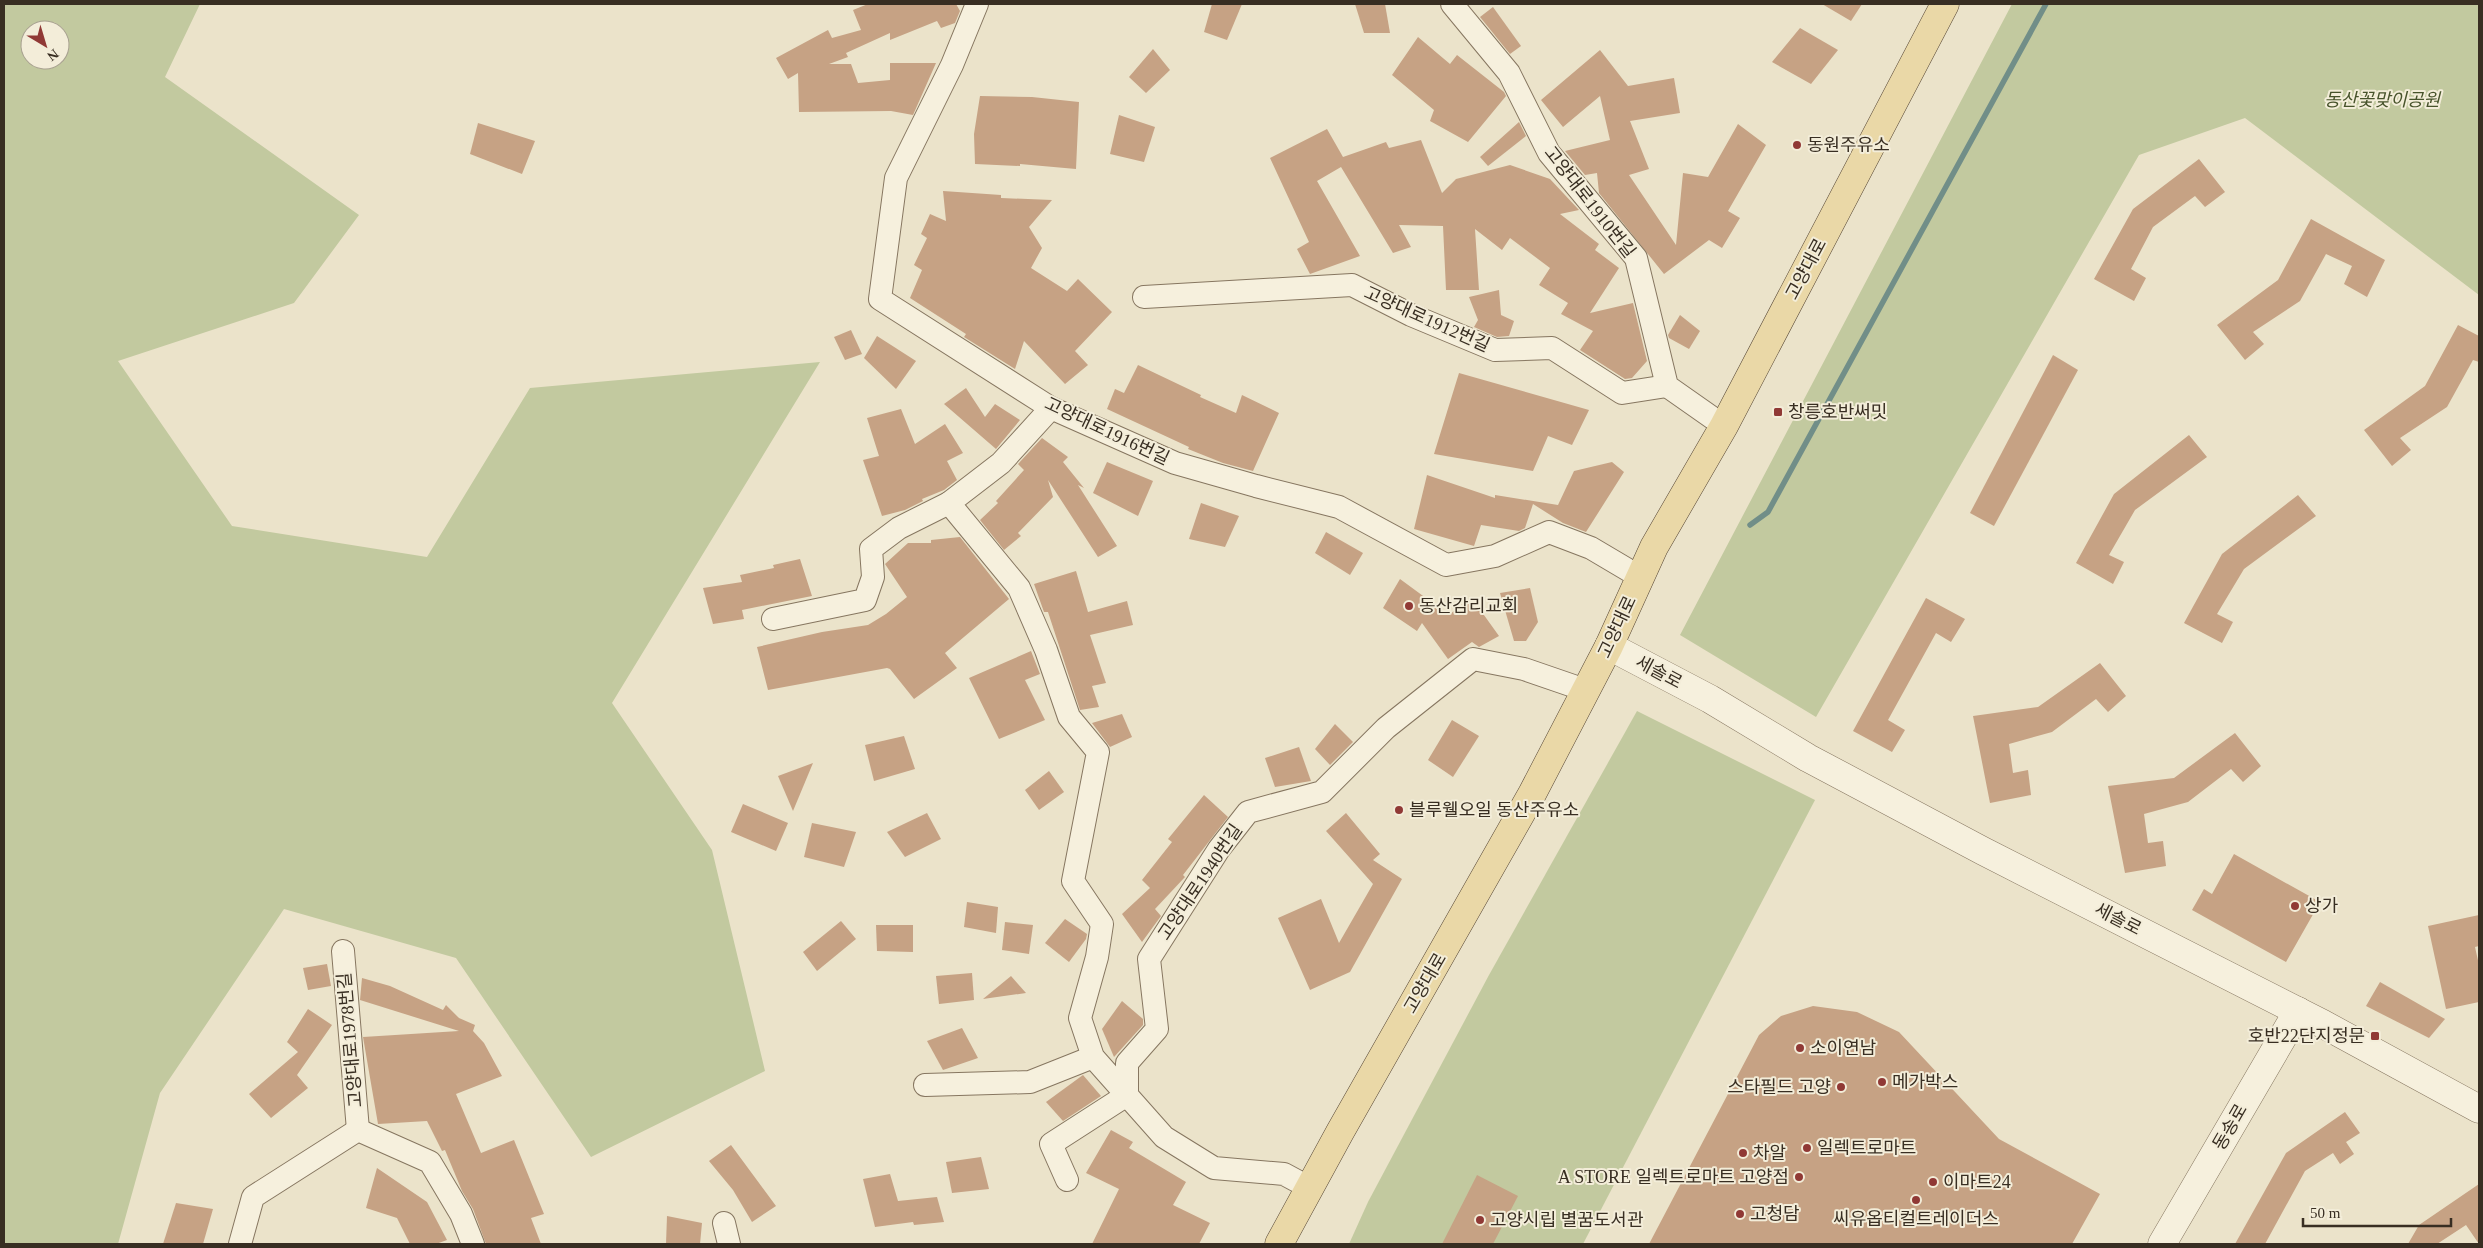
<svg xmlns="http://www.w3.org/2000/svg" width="2483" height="1248" viewBox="0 0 2483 1248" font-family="'Times New Roman','Noto Sans KR',serif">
<rect width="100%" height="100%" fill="#ebe3ca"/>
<!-- green -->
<g fill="#c2c99f" fill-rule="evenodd">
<path d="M4,4H200L165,77L359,215L294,303L118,361L232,526L427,557L530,388L820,362L612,703L712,850L765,1071L591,1157L456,958L284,909L160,1093L118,1244H4ZM30,30H60V60H30Z"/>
<path d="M2012,4H2479V295L2245,118L2139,155L1816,717L1680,635Z"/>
<path d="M1637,711L1815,800L1583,1244H1349L1368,1202L1489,975Z"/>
</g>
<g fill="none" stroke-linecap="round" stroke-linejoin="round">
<!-- stream -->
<path stroke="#718e88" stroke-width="5.5" d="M1750,525L1768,512L2046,4"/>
</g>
<!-- building -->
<g fill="#c6a284">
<path d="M868,4H956L960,11L955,23L941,28L937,21L890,40V33L846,53L848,57L829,64H851L858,83L890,80V63H936L913,115L891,111L799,112L798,73L788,79L776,58L828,30L832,38L861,30L853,10Z"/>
<path d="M1212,4H1242L1227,40L1204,32Z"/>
<path d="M1355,4H1385L1390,33H1364Z"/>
<path d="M1822,4H1862L1851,21Z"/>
<path d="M1493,7L1521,46L1510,54L1480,17Z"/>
<path d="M1800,28L1838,50L1811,84L1772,62Z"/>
<path d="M1418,37L1450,64L1457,55L1504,92L1506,96L1468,142L1430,121L1434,110L1392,75Z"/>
<path d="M1153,49L1170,70L1146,93L1129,77Z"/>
<path d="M1600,50L1628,86L1674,78L1680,113L1630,121L1649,169L1629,175L1676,245L1683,173L1708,177L1738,124L1766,145L1728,211L1740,218L1722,248L1709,240L1664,274L1599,193L1597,173L1585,175L1565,151L1610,140L1600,96L1563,127L1541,100Z"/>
<path d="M980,96L1032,97L1079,102L1076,169L1020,164V166L975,164L974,134Z"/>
<path d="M1119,115L1155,127L1144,162L1110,154Z"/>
<path d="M1519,122L1526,136L1488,166L1480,157Z"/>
<path d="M478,123L535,141L522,174L470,154Z"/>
<path d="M1327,129L1343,157L1386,142L1389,148L1421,140L1442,193L1456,179L1510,165L1550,179L1579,210L1560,214L1599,244L1595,250L1619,268L1590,313L1633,303L1647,361L1632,378L1625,379L1580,350L1593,331L1561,314L1568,303L1539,285L1550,268L1510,238L1502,250L1475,229L1479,290H1446L1443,226L1399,225L1411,247L1393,253L1341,167L1317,181L1360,256L1310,274L1297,249L1309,242L1270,158Z"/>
<path d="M2199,159L2225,192L2205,207L2195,196L2153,227L2131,269L2146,278L2134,301L2094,279L2133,209Z"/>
<path d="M943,191L1001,195V198L1052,200L1029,227L1042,248L1031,268L1067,291L1078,279L1112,312L1075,351L1088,365L1065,384L1024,341L1015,369L964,337L966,334L910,298L922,270L914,265L927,238L921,234L930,214L946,221Z"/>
<path d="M2311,219L2385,260L2367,297L2344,284L2352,266L2326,254L2300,301L2253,332L2264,344L2245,360L2217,325L2278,280Z"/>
<path d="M1499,290L1501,315L1514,321L1509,336L1497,337L1474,327L1478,320L1469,297Z"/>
<path d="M1680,315L1700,331L1689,349L1669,338L1668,335Z"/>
<path d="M2458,325L2479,336V362L2473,360L2447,407L2400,438L2411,450L2392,466L2364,430L2425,386Z"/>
<path d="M851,330L862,354L845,360L834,337Z"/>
<path d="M877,336L916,361L896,389L864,358Z"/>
<path d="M2053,355L2078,370L1994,526L1970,513Z"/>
<path d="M1138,365L1201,395L1200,397L1236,413L1242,395L1279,413L1253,471L1223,463L1188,449L1189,447L1107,409L1115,389L1124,393Z"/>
<path d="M1459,373L1589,410L1572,445L1548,436L1533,471L1434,454Z"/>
<path d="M966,388L985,417L995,404L1020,420L996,449L944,404Z"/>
<path d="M901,409L915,444L945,424L963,453L947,461L957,480L944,490L922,499L923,501L905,510L882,516L863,460L879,456L867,418Z"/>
<path d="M2189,435L2207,457L2135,510L2109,555L2124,562L2113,584L2076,563L2114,494Z"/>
<path d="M1042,438L1068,457L1063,462L1084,488L1078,485L1117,546L1098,557L1048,480L1053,497L1018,533L1021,536L1004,550L980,520L998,503L996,501L1024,470L1018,464Z"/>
<path d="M1107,462L1153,481L1138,516L1093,493Z"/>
<path d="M1612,462L1624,472L1586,532L1563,523L1533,504L1525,528L1519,531L1481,525L1474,546L1414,529L1427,475L1495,498V495L1558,505L1574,471Z"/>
<path d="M2298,495L2316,516L2244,569L2217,614L2233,622L2222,643L2184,623L2222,554Z"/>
<path d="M1201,503L1239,516L1225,547L1189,539Z"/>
<path d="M1326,532L1363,553L1350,575L1315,553Z"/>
<path d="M960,537L1009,599L945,653L957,668L914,699L890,669L887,668L768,690L757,647L822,632L868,625L886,614L907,597L885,564L908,543H931V540Z"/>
<path d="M800,559L812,596L742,610L744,619L713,624L703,588L742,582L740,575L774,568L773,565Z"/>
<path d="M1076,571L1088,612L1127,601L1133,625L1090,635L1106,683L1092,686L1099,707L1080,710L1048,612H1044L1034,584Z"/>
<path d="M1400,579L1449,615L1471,597L1499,636L1479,647L1472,642L1448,659L1422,623L1417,631L1383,608Z"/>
<path d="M1530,588L1538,622L1526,641H1514L1500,593Z"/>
<path d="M1926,598L1965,619L1951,642L1936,633L1888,720L1905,730L1892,752L1853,731Z"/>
<path d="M1031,651L1040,674L1025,680L1045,720L999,739L969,678Z"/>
<path d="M2100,663L2126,696L2108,712L2096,699L2052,732L2009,744L2013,773L2028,770L2031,795L1990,803L1973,716L2038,707Z"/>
<path d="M1122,714L1132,737L1110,747L1092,723Z"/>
<path d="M1452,720L1479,736L1453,777L1428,760Z"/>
<path d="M1335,724L1353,742L1330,765L1315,749Z"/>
<path d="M2235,733L2261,766L2243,782L2231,769L2188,802L2144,814L2148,843L2163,841L2166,866L2125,873L2108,786L2174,778Z"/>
<path d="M904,736L915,769L874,781L865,745Z"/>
<path d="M1299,747L1311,781L1275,787L1265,758Z"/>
<path d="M813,763L793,811L778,776Z"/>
<path d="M1049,771L1064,792L1039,810L1025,790Z"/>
<path d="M1204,795L1228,817L1183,875L1185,877L1155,909L1161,916L1142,942L1122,914L1150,888L1142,880L1172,842L1168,839Z"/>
<path d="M743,804L788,823L776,851L731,832Z"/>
<path d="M927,813L941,839L905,857L887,832Z"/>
<path d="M1346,813L1380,854L1373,860L1402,879L1350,972L1310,990L1278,918L1321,899L1339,943L1373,884L1326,831Z"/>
<path d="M812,823L856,832L844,867L804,857Z"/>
<path d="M2234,854L2320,902L2286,962L2192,910L2204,889L2212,894Z"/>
<path d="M967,902L998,907L996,933L964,927Z"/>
<path d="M2479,915V946L2475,947L2479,965V1002L2446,1009L2428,926Z"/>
<path d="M1065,919L1087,934L1086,939L1069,962L1045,943Z"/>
<path d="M841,921L856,939L817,971L803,952Z"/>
<path d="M1005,922L1033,925L1029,954L1002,950Z"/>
<path d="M876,925H913V952L877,951Z"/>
<path d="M327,964L331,986L308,990L303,968Z"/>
<path d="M972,973L974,1000L939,1004L936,976Z"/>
<path d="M1011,976L1026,993L983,999Z"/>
<path d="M362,978L390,986L443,1010L446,1005L459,1018L475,1025L473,1031L484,1043L502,1076L456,1094L481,1153L514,1140L544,1214L531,1218L541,1244H486L473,1209L462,1191L445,1150L442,1151L427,1121L378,1124L363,1037L459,1031L360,1000Z"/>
<path d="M2380,982L2445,1019L2429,1038L2366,1006Z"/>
<path d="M1122,1001L1143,1019V1025L1114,1057L1102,1029Z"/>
<path d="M1813,1006L1857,1012L1899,1032L1999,1139L2100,1194L2072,1244H1649L1759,1035L1781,1016Z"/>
<path d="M308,1009L332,1025L297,1075L308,1088L271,1118L249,1094L298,1052L287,1042Z"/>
<path d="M962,1028L978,1058L943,1070L927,1041Z"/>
<path d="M1083,1075L1101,1096L1063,1121L1046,1102Z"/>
<path d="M2345,1112L2360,1133L2346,1142L2354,1154L2340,1164L2333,1153L2305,1171L2265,1244H2235L2286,1153Z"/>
<path d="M1111,1130L1133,1142L1129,1148L1186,1182L1173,1205L1210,1223L1199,1244H1092L1119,1189L1086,1173Z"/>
<path d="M731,1145L776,1206L752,1222L733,1190L709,1161Z"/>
<path d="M981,1157L989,1189L952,1193L946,1162Z"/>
<path d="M377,1168L427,1202L447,1240L436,1244H410L397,1218L366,1208Z"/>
<path d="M890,1174L898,1201L937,1197L944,1222L914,1225L913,1222L875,1227L863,1179Z"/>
<path d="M1477,1175L1518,1196L1493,1244H1442Z"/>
<path d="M2479,1184V1244L2466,1225L2437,1244H2408L2419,1225Z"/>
<path d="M176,1203L213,1209L203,1244H163Z"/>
<path d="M667,1216L702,1223L700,1244H666Z"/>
</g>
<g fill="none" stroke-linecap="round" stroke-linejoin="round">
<defs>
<g id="minor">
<path d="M977,4L952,65L896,178L880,299L1051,408L1175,463L1256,486L1339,507L1446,565L1495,556L1549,532L1591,548L1640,577"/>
<path d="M1452,4L1509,73L1549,153L1636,258L1667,386L1724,426"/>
<path d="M1144,297L1352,285L1411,315L1495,350L1552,348L1622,393L1667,386"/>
<path d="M1051,408L1001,463L949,503L1019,588L1046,650L1069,717L1098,752L1073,881L1102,924L1097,957L1080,1018L1093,1057L1164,1137L1214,1168L1284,1174L1310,1188"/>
<path d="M773,619L865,600L873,577L871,549L899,528L949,503"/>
<path d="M343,951L358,1130"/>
<path d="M925,1085L1030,1082L1093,1057"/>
<path d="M1067,1180L1051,1144L1127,1095V1063L1157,1029L1149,959L1219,849L1248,812L1322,792L1386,728L1473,659L1524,669L1585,690"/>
<path d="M724,1223L729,1244"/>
<path d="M240,1244L253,1197L358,1130L430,1162L461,1214L473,1244"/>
</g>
<g id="tertiary">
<path d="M1609,646L1710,699L1808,758L1983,851L2323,1024L2479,1109"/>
<path d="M2162,1244L2298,1011"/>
</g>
<path id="primary" d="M1279,1244L1340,1132L1532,794L1609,646L1654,547L1724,426L1945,4"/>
</defs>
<!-- minor casing -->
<use href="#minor" stroke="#867660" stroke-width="24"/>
<!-- tertiary casing -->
<use href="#tertiary" stroke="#867660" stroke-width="29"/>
<!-- primary casing -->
<use href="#primary" stroke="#554534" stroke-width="29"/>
<!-- minor -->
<use href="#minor" stroke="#f6f0dd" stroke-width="22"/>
<!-- tertiary -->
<use href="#tertiary" stroke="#f6f0dd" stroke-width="28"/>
<!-- primary -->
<use href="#primary" stroke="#ead8a7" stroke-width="28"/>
</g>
<!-- markers -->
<g fill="#903935" stroke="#f3edd9" stroke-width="2">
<circle cx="1797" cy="145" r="5"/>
<rect x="1773" y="407" width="10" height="10" rx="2.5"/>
<circle cx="1409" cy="606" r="5"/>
<circle cx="1399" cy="810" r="5"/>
<circle cx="2295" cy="906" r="5"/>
<rect x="2370" y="1031" width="10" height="10" rx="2.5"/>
<circle cx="1800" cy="1048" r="5"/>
<circle cx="1882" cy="1082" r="5"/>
<circle cx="1841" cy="1087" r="5"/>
<circle cx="1807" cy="1148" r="5"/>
<circle cx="1743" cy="1153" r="5"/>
<circle cx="1799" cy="1177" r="5"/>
<circle cx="1933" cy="1182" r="5"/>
<circle cx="1916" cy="1200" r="5"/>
<circle cx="1740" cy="1214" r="5"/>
<circle cx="1480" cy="1220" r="5"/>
</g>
<g text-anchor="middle" stroke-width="4" stroke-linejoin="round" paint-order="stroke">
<!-- park labels -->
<g font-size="18" font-style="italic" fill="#47532b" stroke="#f3edd9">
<text x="2382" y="106">동산꽃맞이공원</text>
</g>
<!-- poi labels -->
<g font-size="18" fill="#382e22" stroke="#f3edd9" text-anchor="start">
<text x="1807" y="151">동원주유소</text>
<text x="1788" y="418">창릉호반써밋</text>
<text x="1419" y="612">동산감리교회</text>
<text x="1409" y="816">블루웰오일 동산주유소</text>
<text x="2305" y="912">상가</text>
<text x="2365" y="1042" text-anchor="end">호반22단지정문</text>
<text x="1810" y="1054">소이연남</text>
<text x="1892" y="1088">메가박스</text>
<text x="1831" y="1093" text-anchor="end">스타필드 고양</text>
<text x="1817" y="1154">일렉트로마트</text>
<text x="1753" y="1159">차알</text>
<text x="1789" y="1183" text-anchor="end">A STORE 일렉트로마트 고양점</text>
<text x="1943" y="1188">이마트24</text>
<text x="1750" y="1220">고청담</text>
<text x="1916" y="1225" text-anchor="middle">씨유옵티컬트레이더스</text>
<text x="1490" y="1226">고양시립 별꿈도서관</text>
</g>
<!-- street labels -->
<g font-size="18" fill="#382e22" stroke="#f3edd9">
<text transform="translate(1590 202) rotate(52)" y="6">고양대로1910번길</text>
<text transform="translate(1806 269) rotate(-62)" y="6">고양대로</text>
<text transform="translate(1427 319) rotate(24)" y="6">고양대로1912번길</text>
<text transform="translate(1107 431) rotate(25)" y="6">고양대로1916번길</text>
<text transform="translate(1617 627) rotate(-65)" y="6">고양대로</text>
<text transform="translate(1659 672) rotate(28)" y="6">세솔로</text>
<text transform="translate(1200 882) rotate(-56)" y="6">고양대로1940번길</text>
<text transform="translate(2118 919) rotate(27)" y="6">세솔로</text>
<text transform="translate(1425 983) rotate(-60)" y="6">고양대로</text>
<text transform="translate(350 1040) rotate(-95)" y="6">고양대로1978번길</text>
<text transform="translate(2230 1127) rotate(-60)" y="6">동송로</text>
</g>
</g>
<!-- border -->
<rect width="2483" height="1248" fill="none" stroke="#382e22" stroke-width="10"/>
<!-- north arrow -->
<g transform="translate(45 45) rotate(142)"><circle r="24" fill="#f3edd9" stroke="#a8a190"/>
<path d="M0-4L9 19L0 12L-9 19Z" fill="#903935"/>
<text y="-8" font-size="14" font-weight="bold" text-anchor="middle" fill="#382e22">N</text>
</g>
<!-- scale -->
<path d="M2303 1218v8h148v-8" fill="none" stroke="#382e22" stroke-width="2.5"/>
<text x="2310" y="1218" font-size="15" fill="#382e22" stroke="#f3edd9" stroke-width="4" paint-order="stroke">50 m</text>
</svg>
